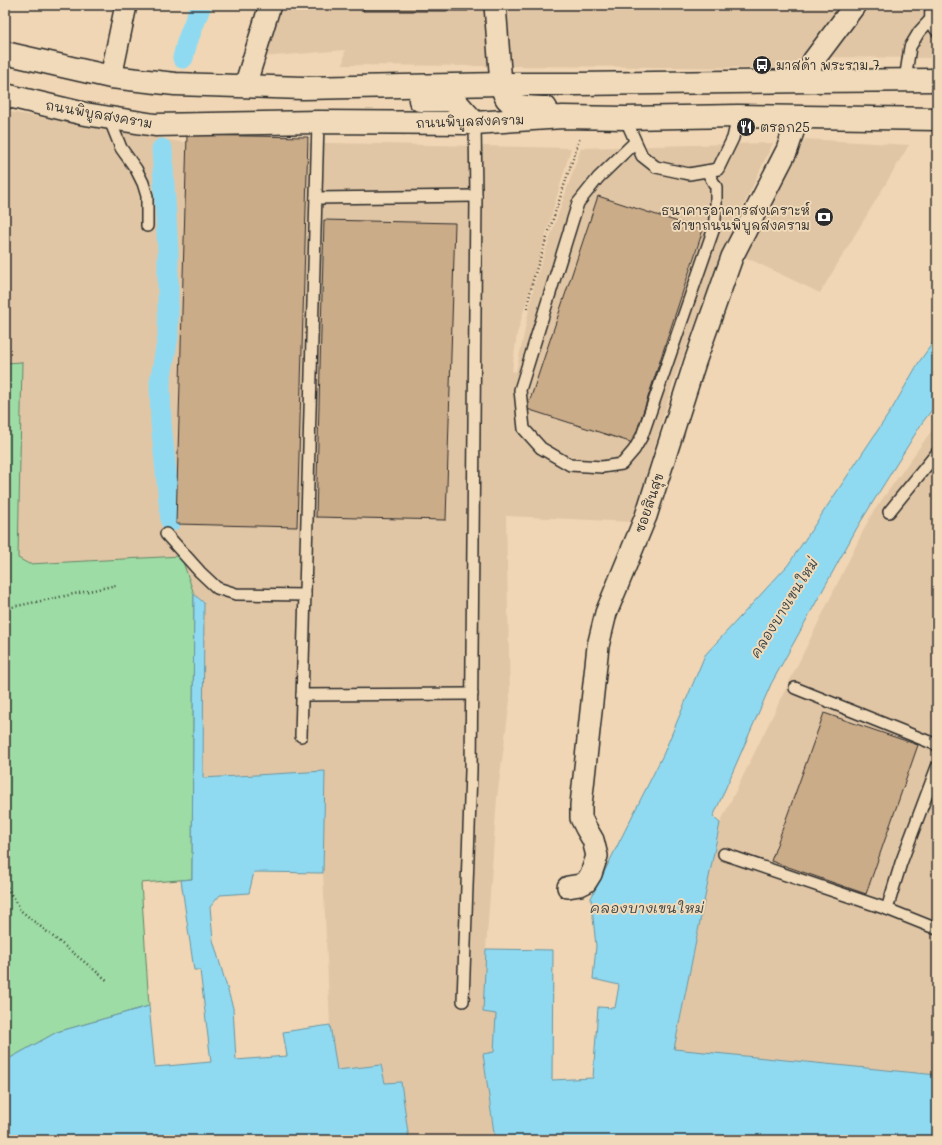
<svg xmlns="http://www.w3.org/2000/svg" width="942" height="1145" viewBox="0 0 942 1145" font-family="Mali,'Playpen Sans Thai',sans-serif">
<rect width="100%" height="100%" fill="#f0d6b4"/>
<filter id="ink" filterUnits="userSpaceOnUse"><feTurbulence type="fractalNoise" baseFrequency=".025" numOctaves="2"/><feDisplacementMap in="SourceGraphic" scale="8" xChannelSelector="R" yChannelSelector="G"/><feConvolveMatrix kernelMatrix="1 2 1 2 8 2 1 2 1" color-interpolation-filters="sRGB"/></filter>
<g filter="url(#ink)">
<!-- built -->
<g fill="#e1c6a5">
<path d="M278,5H848L801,68L343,65L345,50L262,57Z"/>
<path d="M861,5H937V58L820,57Z"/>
<path d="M5,111L181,142L330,143L571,148L517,334L512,371L516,372L535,281L581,148L773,143L724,247L673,383L633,522L506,516L510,700L497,798L486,949L483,1012L496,1014L494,1052L483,1054L495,1140H409L401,1082L385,1083L381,1065L337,1070L330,1025L323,873L325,771L203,778L204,603L194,594L181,556L29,564L17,558L22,363H5Z"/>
<path d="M805,139L909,145L820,293L745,257Z"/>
<path d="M937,423V1075L674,1049L720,823L871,515Z"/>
</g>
<!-- green -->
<path fill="#9ddca4" stroke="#648468" d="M22,362L18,558L29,564L181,556L194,594L192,879L141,883L149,1006L57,1032L5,1061V363Z"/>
<!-- water -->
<g fill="#90daf1" stroke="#6894a2">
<path d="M937,337V403L922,423L858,526L771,684L713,817L720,823L674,1049L937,1075V1140H495L483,1054L494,1052L496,1014L483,1012L486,949L553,950L552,1080L593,1078L598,1007L615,1008L619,985L593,979L596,946L591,898L663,755L705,655L788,565L892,409L919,362Z"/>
<path d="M194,594L204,603L203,778L325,771L323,873L254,872L249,893L220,895L210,907L213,940L233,1008L236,1060L287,1056L283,1032L330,1025L337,1070L381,1065L385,1083L401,1082L409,1140H5V1061L57,1032L149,1006L155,1067L211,1062L200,970H194L181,880L192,879Z"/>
</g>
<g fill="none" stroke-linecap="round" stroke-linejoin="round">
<!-- canal -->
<g stroke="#90daf1" stroke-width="21">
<path d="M183,58L187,42L201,5"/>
<path d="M162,149L168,251V337L160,382L161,423L171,521"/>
</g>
</g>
<!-- building -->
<g fill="#cbac89" stroke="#2b2b2b">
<path d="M365,5H468V11H363Z"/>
<path d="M187,135L308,137L297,527L176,524Z"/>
<path d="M598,196L703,230L633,443L527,409Z"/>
<path d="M324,220L455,223L446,520L316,517Z"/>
<path d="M824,713L918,745L866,894L771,861Z"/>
</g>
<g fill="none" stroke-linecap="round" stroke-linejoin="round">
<defs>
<g id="lane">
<path d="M932,5C929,14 931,24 937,31"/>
<path d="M905,80L910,47L919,32L931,19"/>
<path d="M109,118L121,148L136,169L143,183L147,196V226"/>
<path d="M625,118L642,156L656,167L689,174L718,169L733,138L738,116"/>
<path d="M635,142L598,178L578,203L520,390L524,429L541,448L570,465L602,467L622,464L634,450L642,436L714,228L716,208V187L707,171"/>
<path d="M316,198L476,196"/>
<path d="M889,512L937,453"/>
<path d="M166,534L200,572L217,588L236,594L305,595"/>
<path d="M795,688L937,745"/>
<path d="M302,695L472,694"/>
<path d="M301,736L318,122"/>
<path d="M724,854L887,909L937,929"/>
<path d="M887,909L901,863L937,767"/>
<path d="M463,1001L471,771L476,196L475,123"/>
</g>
<g id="street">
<path d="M495,5L501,84"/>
<path d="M111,77L126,5"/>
<path d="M811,81L810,70L813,61L855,5"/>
<path d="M245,86L270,5"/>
<path d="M568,887L580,885L586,882L591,874L597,856L593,840L586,828L581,818V805L598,646L606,613L646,516L695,362L732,257L787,150L798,117"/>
</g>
<g id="primary">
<path d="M5,53L111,77L175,84L303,88L501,84H577L811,81L937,80"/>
<path d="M501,84C503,89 504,95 507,99C515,109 534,107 546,108"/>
<path d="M5,95L85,114L155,125L318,122L475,123L563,117L625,118L738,116L937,119"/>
<path d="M420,100H449L458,104L475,123"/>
</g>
</defs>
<!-- lane casing -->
<use href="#lane" stroke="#2b2b2b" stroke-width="14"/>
<!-- street casing -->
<use href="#street" stroke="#2b2b2b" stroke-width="24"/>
<!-- primary casing -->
<use href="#primary" stroke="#2b2b2b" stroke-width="25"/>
<!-- path -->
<g stroke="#2b2b2b" stroke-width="2.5" stroke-dasharray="1 3" stroke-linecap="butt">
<path d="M527,308L533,280L580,137"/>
<path d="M5,609L12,607L117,585"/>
<path d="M5,884L20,910L108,981"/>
</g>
<!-- lane -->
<use href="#lane" stroke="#f0dab9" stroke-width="11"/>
<!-- street -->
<use href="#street" stroke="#f0dab9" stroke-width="21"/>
<!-- primary -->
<use href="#primary" stroke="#f0dab9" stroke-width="22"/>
</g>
</g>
<!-- icons -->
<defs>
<symbol id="bus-disc" viewBox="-11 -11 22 22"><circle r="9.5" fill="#2b2b2b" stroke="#f0dab9"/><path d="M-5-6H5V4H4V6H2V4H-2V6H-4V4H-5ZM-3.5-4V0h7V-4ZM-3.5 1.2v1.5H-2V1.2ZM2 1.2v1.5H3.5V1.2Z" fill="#fff"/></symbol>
<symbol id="restaurant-disc" viewBox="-11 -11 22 22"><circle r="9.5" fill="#2b2b2b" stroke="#f0dab9"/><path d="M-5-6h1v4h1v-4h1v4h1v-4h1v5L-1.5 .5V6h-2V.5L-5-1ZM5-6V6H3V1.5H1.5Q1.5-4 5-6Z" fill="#fff"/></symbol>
<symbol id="bank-disc" viewBox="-11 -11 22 22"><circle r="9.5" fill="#2b2b2b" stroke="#f0dab9"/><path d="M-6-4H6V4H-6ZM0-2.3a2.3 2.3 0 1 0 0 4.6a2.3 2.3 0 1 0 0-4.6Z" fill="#fff"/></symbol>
</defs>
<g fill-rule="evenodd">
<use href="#bus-disc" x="751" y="54" width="22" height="22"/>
<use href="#restaurant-disc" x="735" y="116" width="22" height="22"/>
<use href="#bank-disc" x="813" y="206" width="22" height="22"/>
</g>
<g text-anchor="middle" stroke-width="4" stroke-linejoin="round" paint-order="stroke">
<!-- poi labels -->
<g font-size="13" fill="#2b2b2b" stroke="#f0dab9" text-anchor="start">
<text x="776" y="70">มาสด้า พระราม 7</text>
<text x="760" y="132">ตรอก25</text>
<text x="810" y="215" text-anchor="end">ธนาคารอาคารสงเคราะห์<tspan x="810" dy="15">สาขาถนนพิบูลสงคราม</tspan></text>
</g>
<!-- street labels -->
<g font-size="13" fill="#2b2b2b" stroke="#f0dab9">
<text transform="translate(99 114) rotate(10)" y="5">ถนนพิบูลสงคราม</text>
<text transform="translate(470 121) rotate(-2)" y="5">ถนนพิบูลสงคราม</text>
<text transform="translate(649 503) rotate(-71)" y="5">ซอยสินสุข</text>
</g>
<!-- water labels -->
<g font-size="14" font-style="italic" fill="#3a4549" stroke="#f0dab9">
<text transform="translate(784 608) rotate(-58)" y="5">คลองบางเขนใหม่</text>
<text x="647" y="913">คลองบางเขนใหม่</text>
</g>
</g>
<!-- margin -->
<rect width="942" height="1145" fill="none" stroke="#f0dab9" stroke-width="20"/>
<rect x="10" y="10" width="922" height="1125" fill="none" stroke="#2b2b2b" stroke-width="1.5" filter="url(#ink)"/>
</svg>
